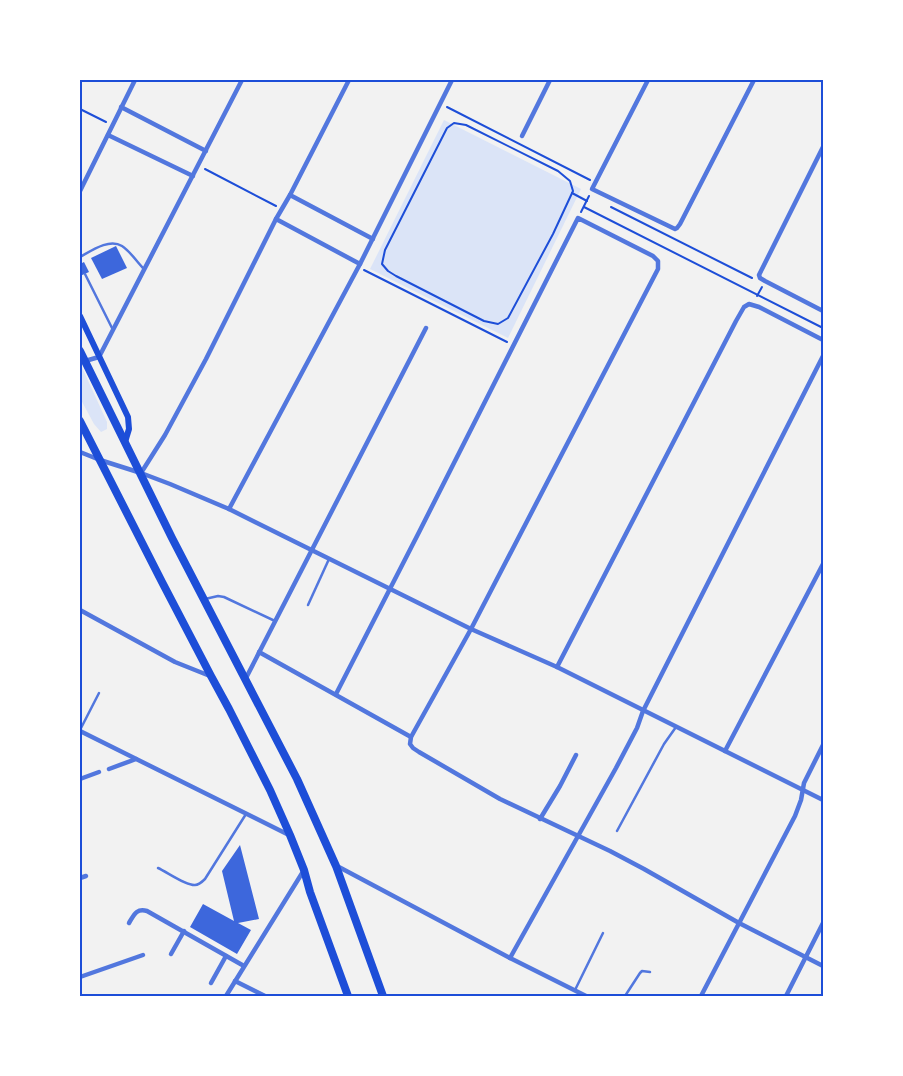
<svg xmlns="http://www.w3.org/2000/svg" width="903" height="1076" viewBox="0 0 903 1076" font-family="'Noto Serif',serif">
<rect width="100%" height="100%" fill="#f2f2f2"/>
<!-- green -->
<g fill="#dbe4f7">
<path d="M444,120L581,189L508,338L370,269Z"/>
<path d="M80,363L107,422V429L101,432L94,424L80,398Z"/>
</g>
<!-- building -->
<g fill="#3d67dc">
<path d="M116,246L127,268L102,279L91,258Z"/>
<path d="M84,262L89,272L80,276V264Z"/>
<path d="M240,845L259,919L238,923L251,930L237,954L190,927L203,904L234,921L222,871Z"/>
</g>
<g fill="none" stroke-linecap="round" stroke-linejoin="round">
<!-- path -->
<g stroke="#1d4ed8" stroke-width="2">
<path d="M447,107L590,180"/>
<path d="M80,109L106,122"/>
<path d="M454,123L466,125L558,171L570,181L573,191L553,234L508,318L498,324L484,321L396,276L388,271L382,264L385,250L447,128Z"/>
<path d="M205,169L276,206"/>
<path d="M572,193L587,201"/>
<path d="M584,207L823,328"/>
<path d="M611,207L752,278"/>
<path d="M581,212L589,196"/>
<path d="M364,270L507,342"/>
<path d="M757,296L762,287"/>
</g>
<!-- service -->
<g stroke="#5277de" stroke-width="2.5">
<path d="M80,257C91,251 109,238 122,246C130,251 137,262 144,269"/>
<path d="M85,274L113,330"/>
<path d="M205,599L218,596L224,597L275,621"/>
<path d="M308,605L329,559"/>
<path d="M80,730L99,693"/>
<path d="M617,831L664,744L676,727"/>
<path d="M158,868C167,872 186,886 195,885C199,885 202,882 205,879L246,814"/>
<path d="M575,990L603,933"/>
<path d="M625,996L640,973L642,971L650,972"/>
</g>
<!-- minor -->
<g stroke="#5277de" stroke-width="4.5">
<path d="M648,80L592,189L675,229L677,228L680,224L754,80"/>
<path d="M121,107L206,151"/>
<path d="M108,135L193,176"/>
<path d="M522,136L550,80"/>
<path d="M823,147L759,275L760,278L765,281L823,311"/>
<path d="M80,191L135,80"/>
<path d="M290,195L373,239"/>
<path d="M276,219L360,264"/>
<path d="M85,361L99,357L242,80"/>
<path d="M80,452L100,460L141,473L170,484L229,509L471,629L557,667L823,800"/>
<path d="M141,473L165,435L206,359L276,219L290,195L349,80"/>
<path d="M229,509L360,264L452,80"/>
<path d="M80,610L175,662L210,676"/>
<path d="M259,652L411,737"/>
<path d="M557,667L736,321L744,307L749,304L759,307L823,340"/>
<path d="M246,678L426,328"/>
<path d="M336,694C418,536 497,377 578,218L653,256L658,261V269L471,629L411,737L410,744L413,748L419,752L500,799L610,851L644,869L739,923L823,966"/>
<path d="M80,731L289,835"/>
<path d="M725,751L823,564"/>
<path d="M109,769L136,759"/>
<path d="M80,779L99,772"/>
<path d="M540,819L560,786L576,755"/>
<path d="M337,866L510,958L586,996"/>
<path d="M80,878L86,876"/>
<path d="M129,923C134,915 136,908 147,911L244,966"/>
<path d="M171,954L184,931"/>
<path d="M510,958L616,768L637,728L643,711L823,356"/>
<path d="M80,977L143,955"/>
<path d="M235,981L265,996"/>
<path d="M211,983L226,956"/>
<path d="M226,996L304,870"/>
<path d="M701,996L795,816L801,800L804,783L823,745"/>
<path d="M786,996L823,923"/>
</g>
<!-- secondary -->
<path stroke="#1d4ed8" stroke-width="6" d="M80,316L128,417L129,429L125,442"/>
<!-- trunk -->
<g stroke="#1d4ed8" stroke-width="8">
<path d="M80,351L172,538L297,779L336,866L383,996"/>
<path d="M80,421L162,582L211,676L229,709L270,790L290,835L304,870L310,892L348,996"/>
</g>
</g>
<!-- border -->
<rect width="903" height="1076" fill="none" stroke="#ffffff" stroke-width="162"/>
<rect x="81" y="81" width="741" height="914" fill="none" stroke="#1d4ed8" stroke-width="2"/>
</svg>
